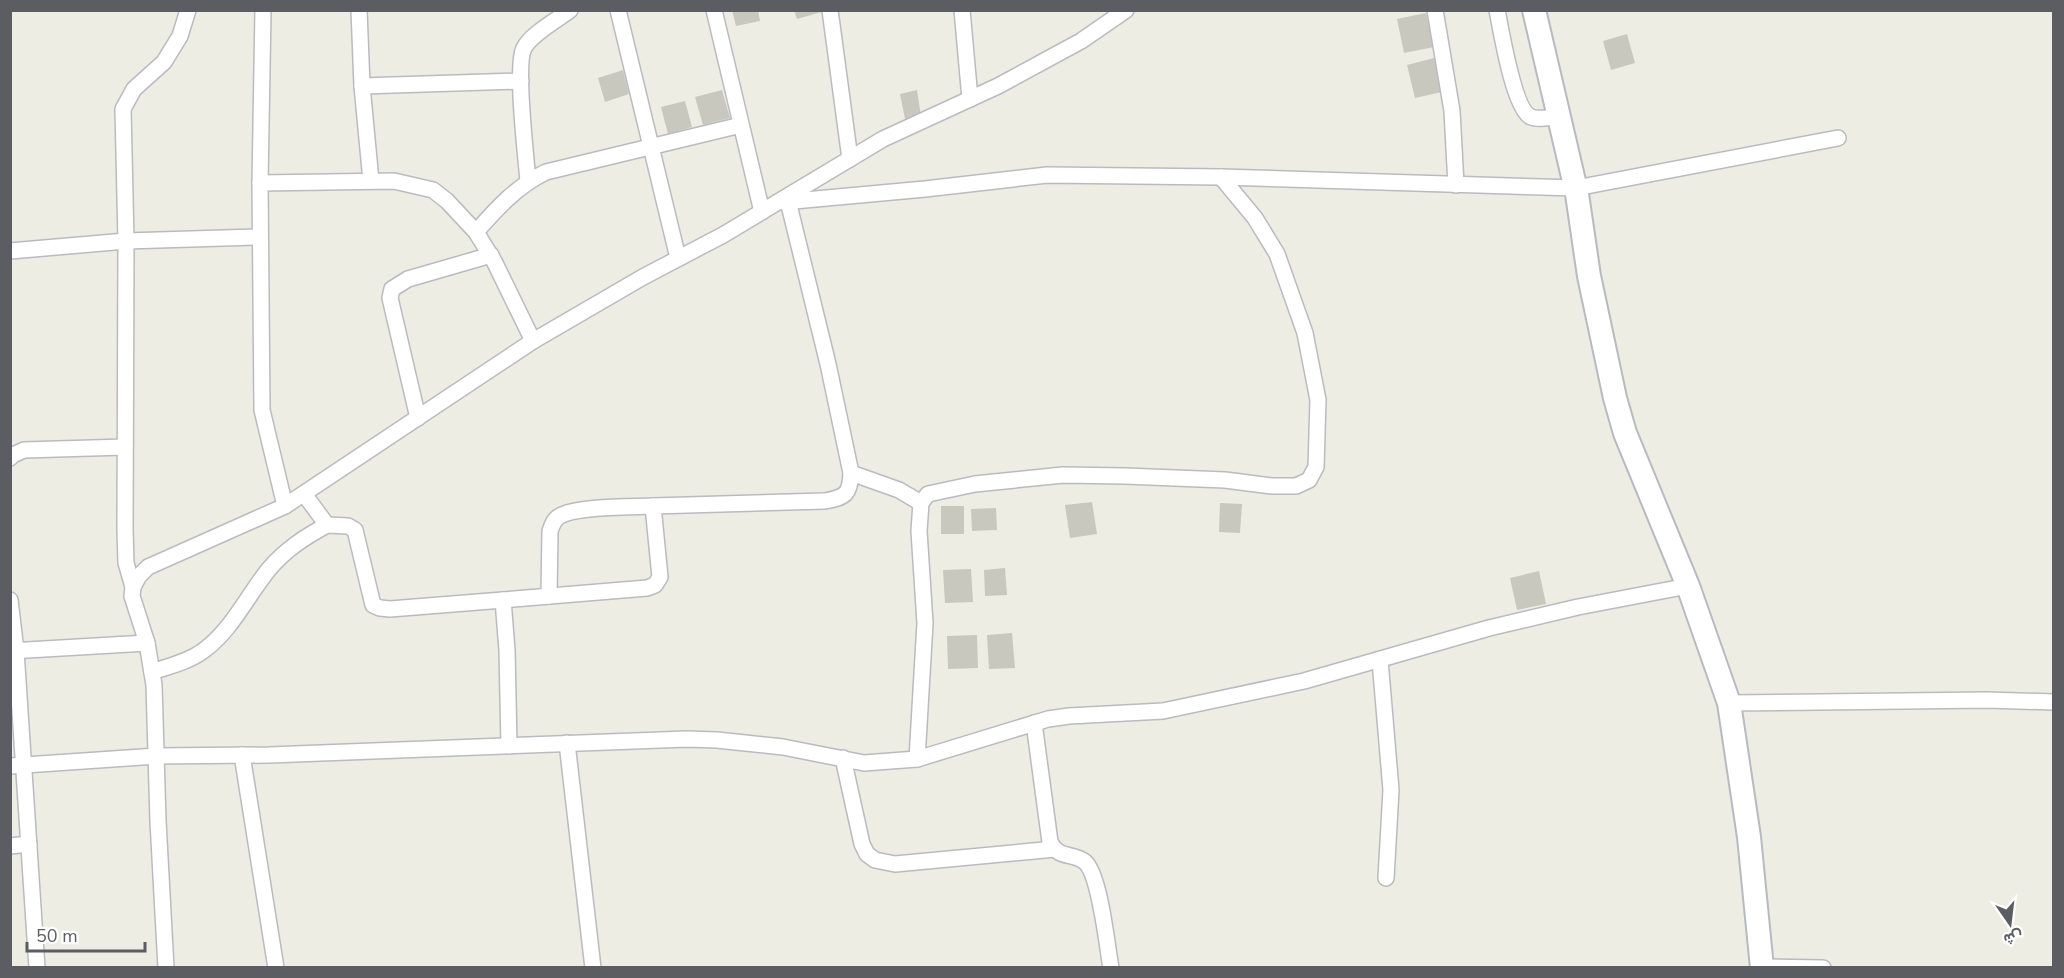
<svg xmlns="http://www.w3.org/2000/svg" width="2064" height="978" viewBox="0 0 2064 978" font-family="'Nunito Sans',Vazirmatn,sans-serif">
<rect width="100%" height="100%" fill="#edede3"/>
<!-- building -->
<g fill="#c8c8bf">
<path d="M732,10H758L760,21L736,26Z"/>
<path d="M794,10H825V11L797,19Z"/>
<path d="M1426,13L1434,47L1404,53L1397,19Z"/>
<path d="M1627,34L1635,63L1611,70L1603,41Z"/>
<path d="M1434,58L1442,92L1415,98L1407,65Z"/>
<path d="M623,70L629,94L605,102L598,78Z"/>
<path d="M722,90L730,118L703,125L695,97Z"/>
<path d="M917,90L921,116L905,119L900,94Z"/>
<path d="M685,101L692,127L668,134L661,107Z"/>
<path d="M1092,502L1097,534L1070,538L1065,505Z"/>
<path d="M1220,503L1242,504L1240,533L1219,532Z"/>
<rect x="941" y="506" width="23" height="28"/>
<path d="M996,508L997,530L972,531L971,509Z"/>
<path d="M1005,568L1007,595L985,596L984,570Z"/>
<path d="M971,569L973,602L945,603L943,570Z"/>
<path d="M1539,571L1546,604L1517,610L1510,578Z"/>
<path d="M1012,633L1015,668L989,669L987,635Z"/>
<path d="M977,635L978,668L948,669L947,636Z"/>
</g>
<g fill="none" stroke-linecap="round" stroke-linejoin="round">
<defs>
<g id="street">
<path d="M263,10L260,183L262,410L285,506"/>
<path d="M359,10L362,86L371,181"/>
<path d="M618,10L678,258"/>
<path d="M714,10L762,212"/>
<path d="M830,10L850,159"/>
<path d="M962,10L970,99"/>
<path d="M1435,10L1452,111L1456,185"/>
<path d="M1497,10C1501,30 1514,110 1531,117C1538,120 1551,117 1559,117"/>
<path d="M362,86L521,81"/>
<path d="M528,181C526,157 515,65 524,48C531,34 557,20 570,10"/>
<path d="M260,183L394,181L433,190L447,201L476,232L494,261L533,341"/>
<path d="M783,202L925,189L1047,175L1221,177L1576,188L1838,138"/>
<path d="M476,232C497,208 517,186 546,172L741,125"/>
<path d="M10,251L126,241L260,237"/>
<path d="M418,418L390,298L392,289L408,279L491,255"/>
<path d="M10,458L13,455L24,450L125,447"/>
<path d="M851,473L899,490L921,503"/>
<path d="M304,494L327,525L348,526L355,530L373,605L380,608L390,609L503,600"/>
<path d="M133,587L126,563L125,529L126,241L123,109L134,89L164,62L180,36L188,10"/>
<path d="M549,596L550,531C552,525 554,519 560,516C575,506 633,507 653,506"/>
<path d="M10,600L16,651L37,968"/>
<path d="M10,651L147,643"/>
<path d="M1380,660L1391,790L1386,878"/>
<path d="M152,672C169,666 188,662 203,651C232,630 247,596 269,569C286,549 305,537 327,525"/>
<path d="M1729,703L1987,700L2054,702"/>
<path d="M1034,723L1050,842C1059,860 1073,852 1085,862C1100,875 1107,946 1111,968"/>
<path d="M567,743L593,968"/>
<path d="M509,746L507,650L503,600L647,588L655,585L660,577L653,506L825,501C846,497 850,494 851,473L828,364L788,201"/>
<path d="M242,755L276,968"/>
<path d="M843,758L862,844L867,854L875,860L895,864L1055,849"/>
<path d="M917,759L925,623L919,531L921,503L928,494L975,484L1063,475L1125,476L1225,480L1272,486H1296L1309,480L1316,467L1318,400L1305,333L1277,254L1255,218L1221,177"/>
<path d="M10,766L157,756L269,755L687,739L717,740L783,747L864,763L917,759L1048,719L1069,716L1163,711L1304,681L1489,628L1578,607L1688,586"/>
<path d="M10,846L29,844"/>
<path d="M1762,967L1823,968"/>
<path d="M166,968L158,821L154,685L147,643L132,596L133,587L139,576L148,567L285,506L533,341L643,277L723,235L883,139L998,86L1081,41L1126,10"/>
</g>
<path id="secondary" d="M1534,10L1577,194L1589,276L1615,398L1625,433L1688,586L1729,703L1749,837L1762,968"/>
</defs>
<!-- street casing -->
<use href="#street" stroke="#babbc1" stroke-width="18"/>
<!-- secondary casing -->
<use href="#secondary" stroke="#b8bac1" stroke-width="26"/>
<!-- street -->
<use href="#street" stroke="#fff" stroke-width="15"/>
<!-- secondary -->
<use href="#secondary" stroke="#fff" stroke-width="22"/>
</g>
<!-- border -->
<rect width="2064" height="978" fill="none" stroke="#5b5d63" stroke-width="24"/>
<!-- north arrow -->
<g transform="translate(2010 924) rotate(166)" stroke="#ffffff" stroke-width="4.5" paint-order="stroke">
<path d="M0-4.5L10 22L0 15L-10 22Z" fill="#5b5d63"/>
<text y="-9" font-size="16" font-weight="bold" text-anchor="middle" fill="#5b5d63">ش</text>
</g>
<!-- scale -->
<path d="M27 942v9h118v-9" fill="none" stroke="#5b5d63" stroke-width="3"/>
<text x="36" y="942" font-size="18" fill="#5b5d63" stroke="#ffffff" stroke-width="4.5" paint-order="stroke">50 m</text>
</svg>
